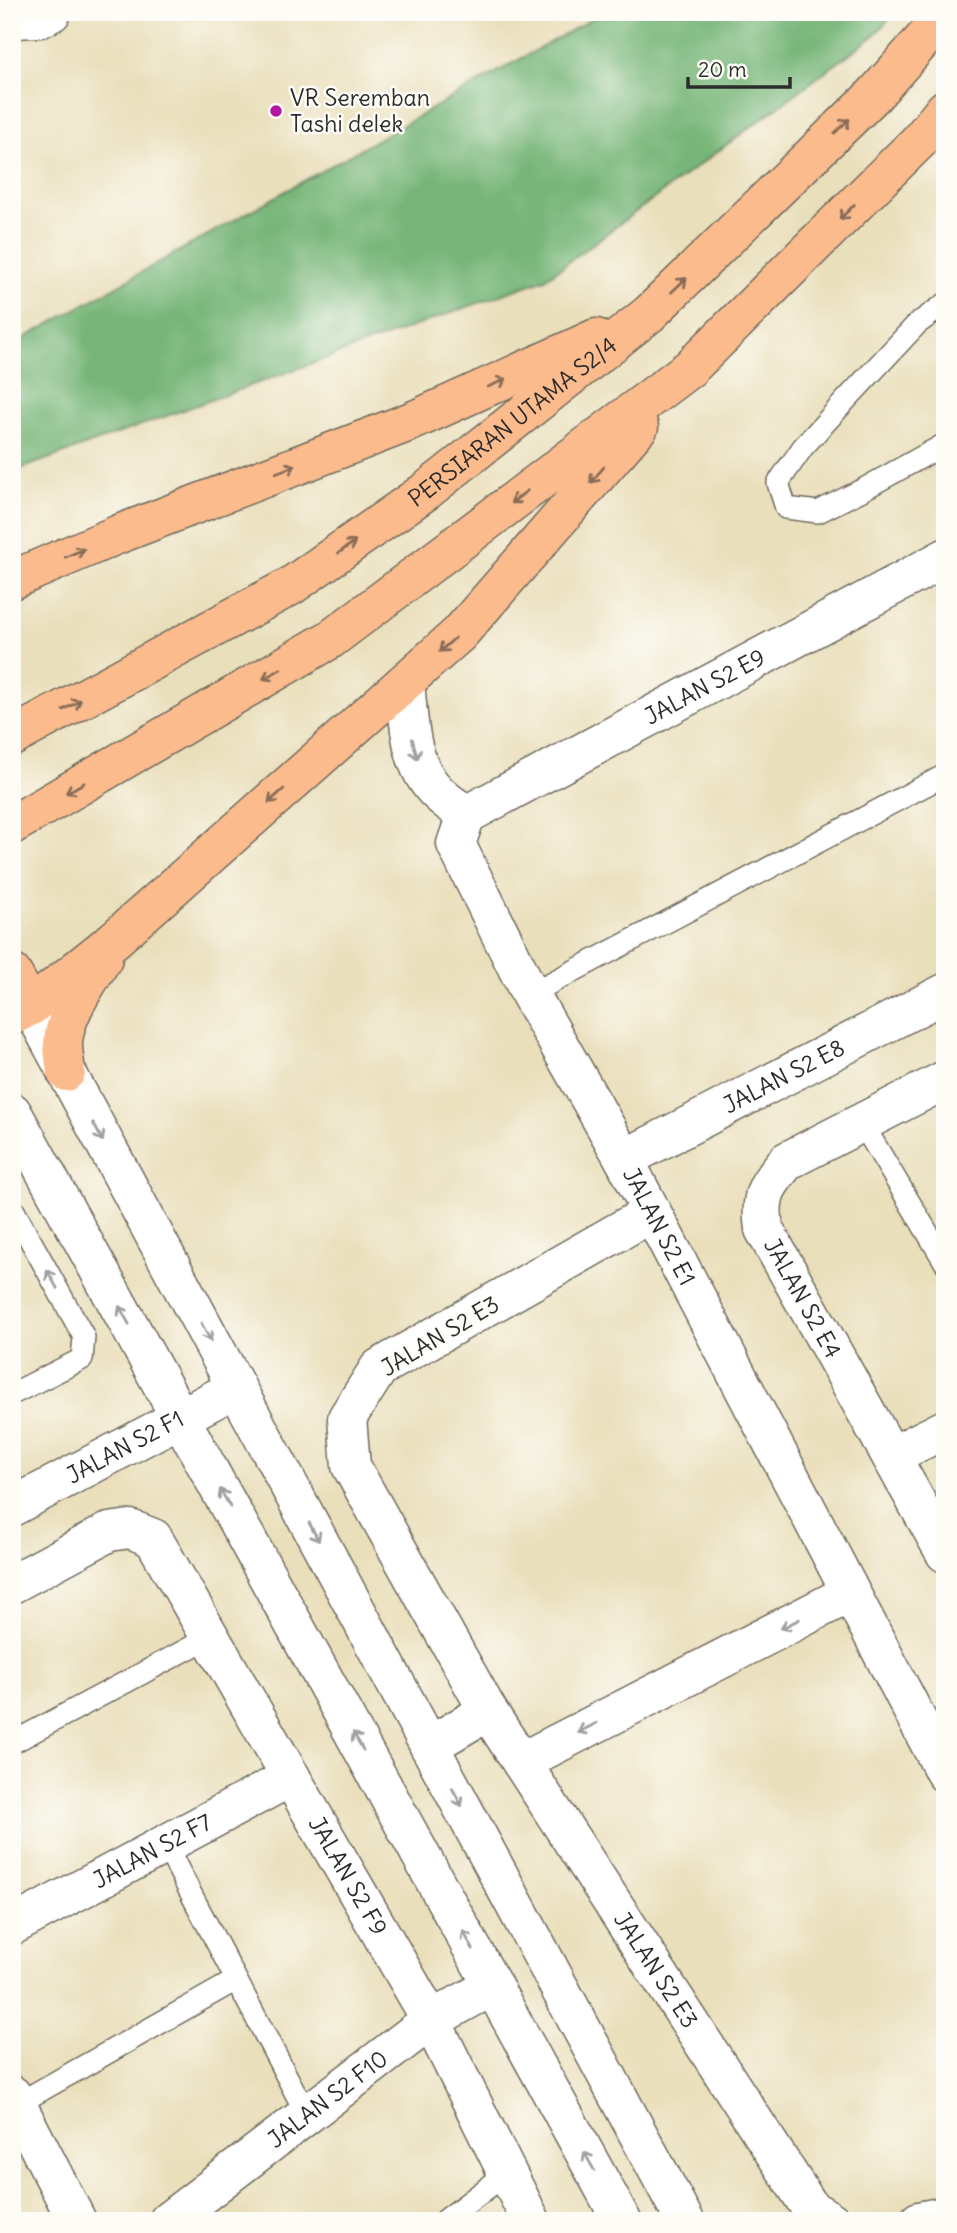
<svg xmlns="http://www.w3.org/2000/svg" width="957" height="2233" viewBox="0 0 957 2233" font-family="Delius,sans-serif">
<rect width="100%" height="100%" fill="#fdfcf7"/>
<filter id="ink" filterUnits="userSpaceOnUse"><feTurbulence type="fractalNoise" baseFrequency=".0143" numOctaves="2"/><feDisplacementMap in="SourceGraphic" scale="14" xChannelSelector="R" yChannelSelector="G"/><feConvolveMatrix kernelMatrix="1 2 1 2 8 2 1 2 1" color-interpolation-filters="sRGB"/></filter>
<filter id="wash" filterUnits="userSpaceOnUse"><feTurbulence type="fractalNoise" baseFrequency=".00686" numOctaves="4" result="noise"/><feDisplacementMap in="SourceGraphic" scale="28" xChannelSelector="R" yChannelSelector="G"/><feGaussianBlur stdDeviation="1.57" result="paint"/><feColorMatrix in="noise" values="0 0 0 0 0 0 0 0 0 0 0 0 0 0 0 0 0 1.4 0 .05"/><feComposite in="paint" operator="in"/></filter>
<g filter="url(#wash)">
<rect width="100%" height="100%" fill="#eadfbb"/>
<!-- forest -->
<path fill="#77b678" stroke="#517052" stroke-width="2" d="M604,12H895L875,35L545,279L12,472V345Z"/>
</g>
<g filter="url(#ink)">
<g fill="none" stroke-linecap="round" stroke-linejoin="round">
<defs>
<g id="service">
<path d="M945,304L917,324L845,401L803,447L778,483L786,508L818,512L862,490L945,444"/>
<path d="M530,994L945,775"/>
<path d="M862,1123L945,1262"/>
<path d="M12,1207L84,1337L82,1359L12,1394"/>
<path d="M12,1743L210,1637"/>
<path d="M165,1844L307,2115"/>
<path d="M17,2104L236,1980"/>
<path d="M444,2221L507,2173"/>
</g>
<g id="minor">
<path d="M405,682C409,719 408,762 436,791C444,800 456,807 466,815"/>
<path id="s1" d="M466,815L456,844L530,994L624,1159L945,1773"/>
<path id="s2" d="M466,815L945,558"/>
<path id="s3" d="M945,1080L787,1161C766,1186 759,1195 764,1229L945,1553"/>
<path id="s4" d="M624,1159L945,993"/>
<path id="s5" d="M651,1213L379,1368L347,1418L351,1466L488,1711L811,2209L831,2221"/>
<path d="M891,1456L945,1429"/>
<path id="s6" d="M12,1584L109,1532L130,1529L153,1538L431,2020L531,2221"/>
<path d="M429,1746L488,1711"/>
<path d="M521,1762L850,1593"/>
<path id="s7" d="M12,1926L291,1777"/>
<path d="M12,2095L77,2221"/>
<path id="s8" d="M168,2221L431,2020L493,1986"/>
<path d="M919,2221L945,2216"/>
</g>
<g id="tertiary">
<path d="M12,19L41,18L52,12"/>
<path d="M31,1006L685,2221"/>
<path d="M12,1112L622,2221"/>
<path id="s9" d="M12,1507L236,1388"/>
</g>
<g id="primary">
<path d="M12,580L119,534L412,421L596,338"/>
<path id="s10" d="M12,737L291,586L426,491L649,314L875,94L945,15"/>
<path d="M12,825L331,639L690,368L920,140L945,109"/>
<path d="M12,973L31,1006"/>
<path d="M12,1016L31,1006L115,939L459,634L639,427"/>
<path d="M66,1072C65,1063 63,1053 63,1044C64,1014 88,983 103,958"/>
</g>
</defs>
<!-- service casing -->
<use href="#service" stroke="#6e6a5d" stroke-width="24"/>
<!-- minor casing -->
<use href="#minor" stroke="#6e6a5d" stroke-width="41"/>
<!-- tertiary casing -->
<use href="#tertiary" stroke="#6e6a5d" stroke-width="41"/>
<!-- primary casing -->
<use href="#primary" stroke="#6e6a5d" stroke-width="41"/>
<!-- service -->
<use href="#service" stroke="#fff" stroke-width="21"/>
<!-- minor -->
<use href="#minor" stroke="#fff" stroke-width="38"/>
<!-- tertiary -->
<use href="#tertiary" stroke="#fff" stroke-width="38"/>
<!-- primary -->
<use href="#primary" stroke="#fbbb8d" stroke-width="38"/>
</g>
<!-- one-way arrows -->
<defs><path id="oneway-shaft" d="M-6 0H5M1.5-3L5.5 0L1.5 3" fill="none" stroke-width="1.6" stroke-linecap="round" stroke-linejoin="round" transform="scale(1.75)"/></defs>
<g stroke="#896c57">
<use href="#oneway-shaft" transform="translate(842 126) rotate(-44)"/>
<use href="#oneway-shaft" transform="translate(847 212) rotate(135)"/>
<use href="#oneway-shaft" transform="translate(679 285) rotate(-44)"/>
<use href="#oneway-shaft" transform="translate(497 383) rotate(-24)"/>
<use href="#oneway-shaft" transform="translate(286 469) rotate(-21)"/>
<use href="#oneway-shaft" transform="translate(597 475) rotate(131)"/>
<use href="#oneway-shaft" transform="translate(519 497) rotate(143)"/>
<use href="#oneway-shaft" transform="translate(347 547) rotate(-35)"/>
<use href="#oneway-shaft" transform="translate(75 553) rotate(-23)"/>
<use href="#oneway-shaft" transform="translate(447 645) rotate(138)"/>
<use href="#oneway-shaft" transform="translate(272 674) rotate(150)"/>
<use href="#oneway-shaft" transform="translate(72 705) rotate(-28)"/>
<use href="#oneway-shaft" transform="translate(75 788) rotate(150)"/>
<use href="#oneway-shaft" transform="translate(276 796) rotate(138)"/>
</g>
<g stroke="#a0a0a0">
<use href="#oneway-shaft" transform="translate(415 749) rotate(75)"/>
<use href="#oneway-shaft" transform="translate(98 1132) rotate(62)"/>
<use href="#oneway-shaft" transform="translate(52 1279) rotate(-119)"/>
<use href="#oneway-shaft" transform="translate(124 1315) rotate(-119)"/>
<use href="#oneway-shaft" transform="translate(206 1332) rotate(62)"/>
<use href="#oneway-shaft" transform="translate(225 1498) rotate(-119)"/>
<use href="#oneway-shaft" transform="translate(314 1532) rotate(62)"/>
<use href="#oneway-shaft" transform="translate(790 1624) rotate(153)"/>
<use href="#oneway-shaft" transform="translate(587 1728) rotate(153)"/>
<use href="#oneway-shaft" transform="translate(358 1741) rotate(-119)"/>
<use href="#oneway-shaft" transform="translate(457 1797) rotate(62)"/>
<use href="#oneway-shaft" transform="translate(468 1940) rotate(-119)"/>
<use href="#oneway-shaft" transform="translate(589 2161) rotate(-119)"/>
</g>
</g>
<!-- markers -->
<circle fill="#b5179e" stroke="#fdfcf7" stroke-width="2.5" cx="276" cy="111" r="7"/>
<g text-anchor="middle" stroke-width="5" stroke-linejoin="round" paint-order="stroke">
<!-- poi labels -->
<g font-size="23" fill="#2b2b2b" stroke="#fdfcf7" text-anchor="start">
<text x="290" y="106">VR Seremban<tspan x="290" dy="26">Tashi delek</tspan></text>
</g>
<!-- street labels -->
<g font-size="23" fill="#2b2b2b" stroke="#fdfcf7">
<text dy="8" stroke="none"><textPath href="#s10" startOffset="593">PERSIARAN UTAMA S2/4</textPath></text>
<text dy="8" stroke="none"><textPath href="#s2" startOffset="271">JALAN S2 E9</textPath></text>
<text dy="8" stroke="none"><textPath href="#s4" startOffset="180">JALAN S2 E8</textPath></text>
<text dy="8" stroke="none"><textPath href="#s1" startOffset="464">JALAN S2 E1</textPath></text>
<text dy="8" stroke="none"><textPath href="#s3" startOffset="332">JALAN S2 E4</textPath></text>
<text transform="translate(440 1336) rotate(-31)" y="8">JALAN S2 E3</text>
<text dy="8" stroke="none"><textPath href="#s9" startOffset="128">JALAN S2 F1</textPath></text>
<text dy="8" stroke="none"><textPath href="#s7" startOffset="159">JALAN S2 F7</textPath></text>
<text dy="8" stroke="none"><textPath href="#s6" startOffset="546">JALAN S2 F9</textPath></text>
<text dy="8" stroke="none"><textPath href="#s5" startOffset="1010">JALAN S2 E3</textPath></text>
<text dy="8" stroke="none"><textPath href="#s8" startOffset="201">JALAN S2 F10</textPath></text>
</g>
</g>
<!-- margin -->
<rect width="957" height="2233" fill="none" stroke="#fdfcf7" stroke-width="42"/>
<!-- scale -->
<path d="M688 77v10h102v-10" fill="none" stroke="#2b2b2b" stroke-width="3.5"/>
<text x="698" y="77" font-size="21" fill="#2b2b2b" stroke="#fdfcf7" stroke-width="5" paint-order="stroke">20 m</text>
</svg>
